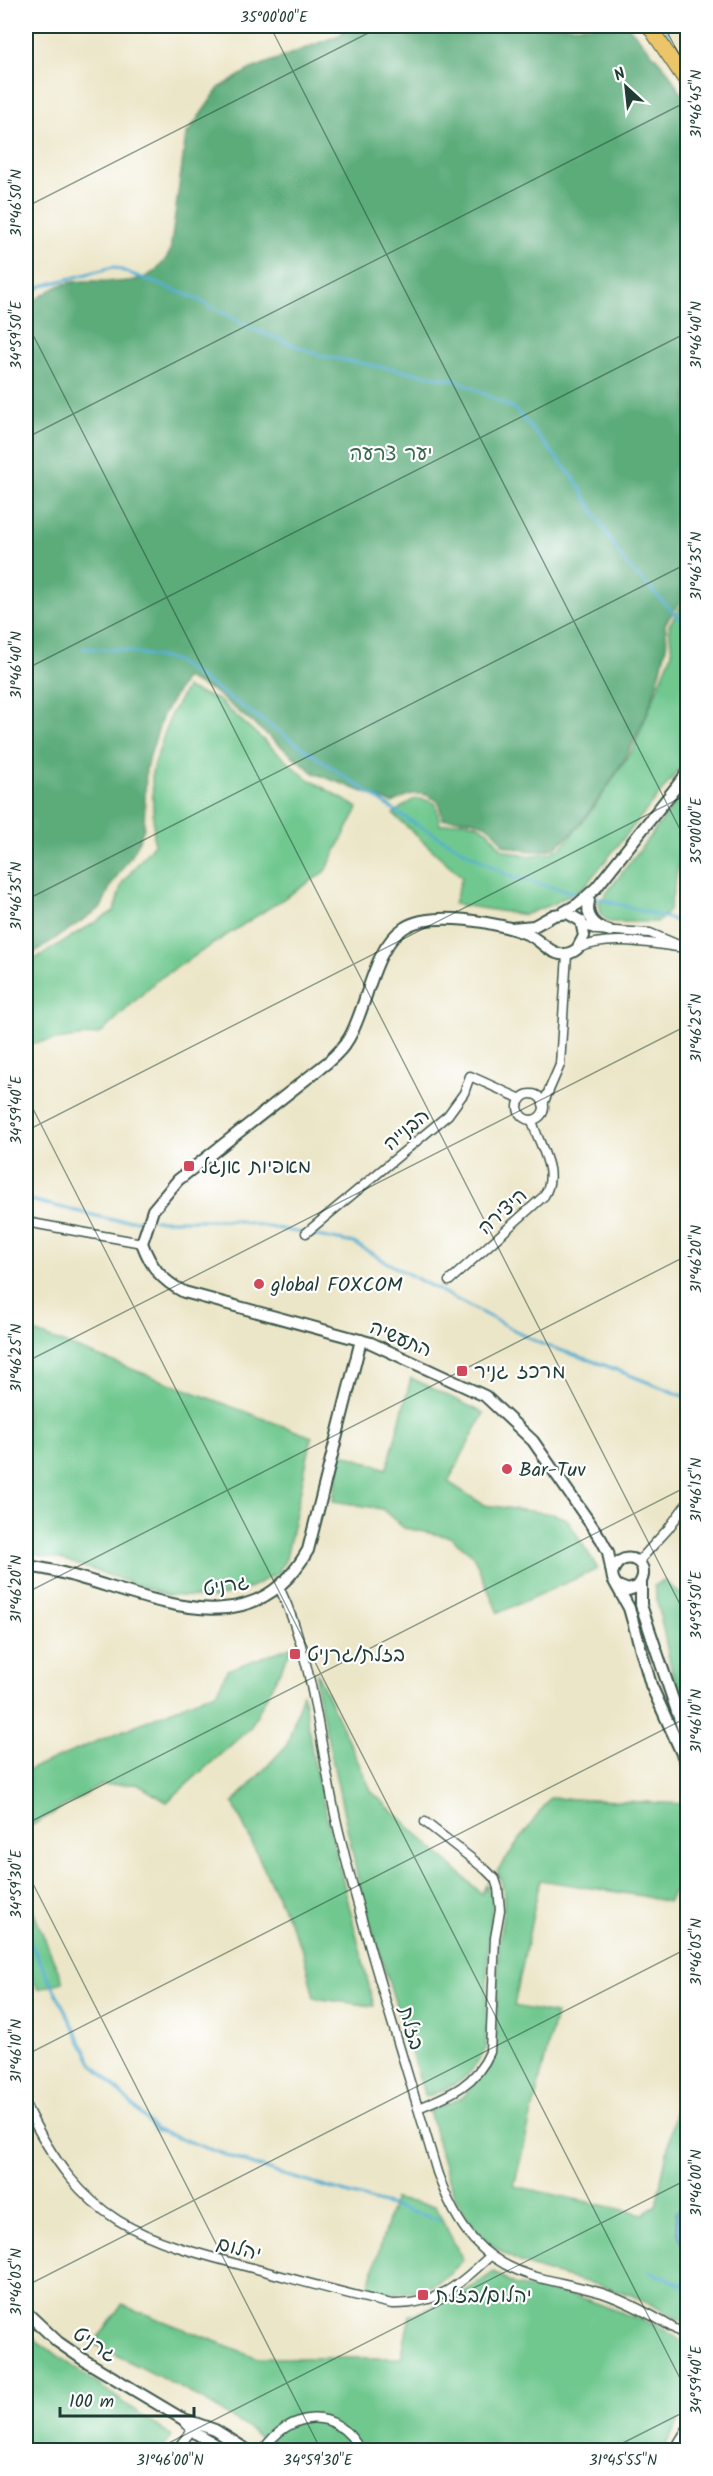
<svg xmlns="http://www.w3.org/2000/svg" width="713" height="2476" viewBox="0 0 713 2476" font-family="Kalam,'Playpen Sans Hebrew',sans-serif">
<rect width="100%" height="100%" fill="#fff"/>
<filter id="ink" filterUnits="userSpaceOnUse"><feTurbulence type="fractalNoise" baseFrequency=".0167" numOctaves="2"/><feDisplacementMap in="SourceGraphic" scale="12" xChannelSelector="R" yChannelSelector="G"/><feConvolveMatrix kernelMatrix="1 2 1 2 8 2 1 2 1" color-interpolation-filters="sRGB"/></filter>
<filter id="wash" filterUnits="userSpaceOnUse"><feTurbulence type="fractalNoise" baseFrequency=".008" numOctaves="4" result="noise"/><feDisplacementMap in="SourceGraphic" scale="24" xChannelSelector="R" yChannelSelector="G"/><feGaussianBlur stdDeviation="1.35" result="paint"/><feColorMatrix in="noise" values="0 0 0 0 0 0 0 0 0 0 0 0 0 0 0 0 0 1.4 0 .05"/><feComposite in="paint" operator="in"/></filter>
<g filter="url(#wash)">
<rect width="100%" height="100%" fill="#ece6c8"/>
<!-- green -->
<g fill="#6fc88f" stroke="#478262" stroke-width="1.5">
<path d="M687,602V760L585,886L553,904L524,915L454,904L462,877L393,814C411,800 414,794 436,804L440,825L462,821L477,824L488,831L502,849L526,856L550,853L563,846L595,806L633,749L672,653L669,625L683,603Z"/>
<path d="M186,688L218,700L304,776L358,808L325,872L157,980L100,1034L26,1044V964L114,911L122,883L154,844L152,772L170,716Z"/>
<path d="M687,788V825L669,911L658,922H610L601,915L599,903Z"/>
<path d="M26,1329L312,1437L286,1559L278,1573L247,1589L215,1598L166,1595L64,1560L26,1553Z"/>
<path d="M411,1378L484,1413L448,1482L484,1505L553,1514L567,1519L598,1569L498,1613L473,1555L450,1537L404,1528L382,1509L333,1501L340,1453L387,1469Z"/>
<path d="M664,1581L687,1599V1718L675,1687L654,1586Z"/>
<path d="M293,1646L250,1728L167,1802L137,1784L102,1785L27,1828L32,1909L63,1982L38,1989L26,1967V1771L218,1691L227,1670Z"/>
<path d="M317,1673L372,1792L482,1894L486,1885L493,1899L488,1945L486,2049C470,2079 456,2086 425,2097L362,1897L316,1685Z"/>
<path d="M303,1692L314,1764L374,2006L314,1998L303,1951L233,1803L287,1745Z"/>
<path d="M550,1798L687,1804V1872L668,1902L642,1896L540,1880L514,2006L556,2014L514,2186L643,2214L656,2206L687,2054V2324C667,2313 647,2301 626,2293C567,2273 507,2275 468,2219C446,2188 439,2146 429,2111L462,2098L492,2065L496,2051C497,2016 496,1979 499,1944C501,1919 510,1893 497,1871Z"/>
<path d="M394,2199L435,2206L463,2260C434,2294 408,2295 367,2292Z"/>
<path d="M494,2272L515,2285L586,2299L660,2327L687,2345V2407L663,2450H276C222,2405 157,2376 94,2344L122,2305L258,2358H401L410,2315C442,2306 467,2291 494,2272Z"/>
<path d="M26,2333L172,2437L162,2450H26Z"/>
</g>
<!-- forest -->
<path fill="#5bac7a" stroke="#3d7457" stroke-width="1.5" d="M344,26H628L667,70L687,103V597L682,599L665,624C666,631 668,640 666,647C655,707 626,765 588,813C578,826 568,840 552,848C538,855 518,849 503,845C492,819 468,818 442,819L439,802C421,789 411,793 392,803L314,773L213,691L185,678L163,715L146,768L144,828L135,850L111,885L101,908L26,958V306C37,300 49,289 61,285C102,271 143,301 170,252L186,135L219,88L249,70L342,34Z"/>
<!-- water -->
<path fill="#55aed2" stroke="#3a7683" stroke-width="1.5" d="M687,2202V2249C677,2240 676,2226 676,2213Z"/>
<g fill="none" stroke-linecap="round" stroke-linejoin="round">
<!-- stream -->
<g stroke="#55aed2" stroke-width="3">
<path d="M666,26L672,48"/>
<path d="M684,92L688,104"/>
<path d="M26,295L42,286L113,267L195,298L255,330L322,356L459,381L515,409L574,478L624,562L688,627"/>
<path d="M83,648L123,650L174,660L409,820L511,877L584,895"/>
<path d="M590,896L688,924"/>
<path d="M26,1199L113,1220H147"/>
<path d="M154,1220H233L354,1243L393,1266L539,1343L604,1365L688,1398"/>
<path d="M26,1934L92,2063L156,2130L274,2172L439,2220"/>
<path d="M650,2272L688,2287"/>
</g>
</g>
</g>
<g filter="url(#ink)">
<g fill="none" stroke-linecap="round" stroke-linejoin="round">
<defs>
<g id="minor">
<path d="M583,925L597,930L650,933L688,949"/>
<path d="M577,949C606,935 647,943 678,947"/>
<circle cx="531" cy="1107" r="13"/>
<path d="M543,1104L560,1065L567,954"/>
<path d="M26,1222L142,1243"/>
<path d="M306,1233L448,1115L464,1093L470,1076L521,1099"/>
<path d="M449,1281L544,1196C560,1171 538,1145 532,1120"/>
<path d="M638,1562L668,1529L688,1502"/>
<path d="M279,1587C316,1663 319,1750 339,1832C367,1947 404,2059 437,2172C456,2226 481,2263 540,2278C560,2283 582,2287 602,2293C632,2303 661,2320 688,2337"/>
<path d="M26,2106C83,2224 137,2238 256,2269C301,2281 346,2294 392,2304C437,2305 459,2285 490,2256"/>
<path d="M418,2108C450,2095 476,2085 490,2052L495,1938L500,1910L498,1888L495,1879L486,1870L425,1822"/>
<path d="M176,2450L196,2425"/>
<path d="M263,2450C290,2411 336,2405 360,2450"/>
<path d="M674,2450L688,2427"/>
</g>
<g id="tertiary">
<path d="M589,901C585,917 595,927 610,931"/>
<path d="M564,912L578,904L596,888L688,772"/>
<path d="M512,928L534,926L554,915L567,913L581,921L584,936L577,949C572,953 567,955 560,954C548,952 540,940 529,935C501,922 431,910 404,928C372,949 368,1006 349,1038C344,1047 336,1055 328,1062L178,1180L153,1210L142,1243C151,1267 161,1280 184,1292L371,1343L485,1396L533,1441L601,1539L608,1552L613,1579L629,1608L651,1685L688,1767"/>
<path d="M26,1566C120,1576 243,1666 308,1550L361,1340"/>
<path d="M613,1571C623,1545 657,1564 637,1587L628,1590L618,1586"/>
<path d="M641,1583V1605L688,1744"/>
<path d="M26,2312L58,2342L84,2360L181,2418L215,2430L247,2450"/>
<path d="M182,2418L197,2434L224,2450"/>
</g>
<path id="trunk" d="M649,26L688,84"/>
</defs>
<!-- minor casing -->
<use href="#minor" stroke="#3e564a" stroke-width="11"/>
<!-- tertiary casing -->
<use href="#tertiary" stroke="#3e564a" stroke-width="14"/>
<!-- trunk casing -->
<use href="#trunk" stroke="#3e564a" stroke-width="16"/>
<!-- minor -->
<use href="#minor" stroke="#fff" stroke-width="8"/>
<!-- tertiary -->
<use href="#tertiary" stroke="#fff" stroke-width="10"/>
<!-- trunk -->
<use href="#trunk" stroke="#edc569" stroke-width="14"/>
</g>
</g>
<!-- ticks -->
<path fill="none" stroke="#1f3d34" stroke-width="1.5" stroke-opacity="0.45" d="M270,26L688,845M664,26L688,71M26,207L382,26M26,321L688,1620M26,438L688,101M26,669L688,332M26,900L688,563M26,1095L688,2394M26,1131L688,794M26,1362L688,1025M26,1593L688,1255M26,1824L688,1486M26,1870L321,2450M26,2055L688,1717M26,2286L688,1948M155,2450L688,2179M609,2450L688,2410"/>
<!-- markers -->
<g fill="#d1495b" stroke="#fff" stroke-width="2">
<rect x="183" y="1160" width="12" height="12" rx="3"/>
<circle cx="259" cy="1284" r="6"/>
<rect x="456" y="1365" width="12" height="12" rx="3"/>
<circle cx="507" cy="1469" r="6"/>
<rect x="289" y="1648" width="12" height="12" rx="3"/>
<rect x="417" y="2289" width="12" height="12" rx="3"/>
</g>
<g text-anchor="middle" stroke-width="4.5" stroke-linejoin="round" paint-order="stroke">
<!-- park labels -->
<g font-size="20" fill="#37674f" stroke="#fff">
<text x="391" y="460">יער צרעה</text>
</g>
<!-- street labels -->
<g font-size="20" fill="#1f3d34" stroke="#fff">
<text transform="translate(406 1129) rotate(-40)" y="7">הבנייה</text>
<text transform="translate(502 1211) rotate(-42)" y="7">היצירה</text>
<text transform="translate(401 1338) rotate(23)" y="7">התעשיה</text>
<text transform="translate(226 1585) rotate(-10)" y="7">גרניט</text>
<text transform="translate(412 2028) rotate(74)" y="7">בזלת</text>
<text transform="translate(239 2248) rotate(15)" y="7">יהלום</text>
<text transform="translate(95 2344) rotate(33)" y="7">גרניט</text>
</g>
<!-- poi labels -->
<g font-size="20" fill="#1f3d34" stroke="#fff" text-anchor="start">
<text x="201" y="1173">מאפיות אנגל</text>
<text x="271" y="1291">global FOXCOM</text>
<text x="474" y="1378">מרכז גניר</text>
<text x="519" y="1476">Bar-Tuv</text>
<text x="307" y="1661">בזלת/גרניט</text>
<text x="435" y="2302">יהלום/בזלת</text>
</g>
</g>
<!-- margin -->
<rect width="713" height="2476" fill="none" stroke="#fff" stroke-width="66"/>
<!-- north arrow -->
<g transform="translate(626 87) rotate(333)" stroke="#ffffff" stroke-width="4.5" paint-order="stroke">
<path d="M0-4.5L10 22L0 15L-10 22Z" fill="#1f3d34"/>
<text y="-9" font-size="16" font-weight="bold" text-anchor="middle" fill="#1f3d34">N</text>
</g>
<!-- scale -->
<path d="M60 2407v9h134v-9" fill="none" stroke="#1f3d34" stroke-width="3"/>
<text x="69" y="2407" font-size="18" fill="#1f3d34" stroke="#ffffff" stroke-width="4.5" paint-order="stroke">100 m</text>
<rect x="33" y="33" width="647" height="2410" fill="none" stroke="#1f3d34" stroke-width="2"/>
<g font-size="15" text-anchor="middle" fill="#1f3d34">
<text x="274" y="22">35°00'00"E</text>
<text transform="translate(696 104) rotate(-90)" y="5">31°46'45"N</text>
<text transform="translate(16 203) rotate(-90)" y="5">31°46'50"N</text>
<text transform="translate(16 335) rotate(-90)" y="5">34°59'50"E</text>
<text transform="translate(696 335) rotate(-90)" y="5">31°46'40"N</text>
<text transform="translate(696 566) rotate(-90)" y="5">31°46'35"N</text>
<text transform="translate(16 665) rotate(-90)" y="5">31°46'40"N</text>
<text transform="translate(696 831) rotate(-90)" y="5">35°00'00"E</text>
<text transform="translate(16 896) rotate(-90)" y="5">31°46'35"N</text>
<text transform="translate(696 1028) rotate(-90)" y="5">31°46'25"N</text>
<text transform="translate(16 1110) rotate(-90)" y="5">34°59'40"E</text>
<text transform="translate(696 1259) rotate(-90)" y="5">31°46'20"N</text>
<text transform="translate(16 1358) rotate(-90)" y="5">31°46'25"N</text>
<text transform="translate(696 1490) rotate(-90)" y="5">31°46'15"N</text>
<text transform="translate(16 1589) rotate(-90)" y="5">31°46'20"N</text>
<text transform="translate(696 1605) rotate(-90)" y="5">34°59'50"E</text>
<text transform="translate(696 1721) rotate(-90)" y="5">31°46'10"N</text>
<text transform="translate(16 1884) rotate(-90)" y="5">34°59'30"E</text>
<text transform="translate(696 1952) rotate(-90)" y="5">31°46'05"N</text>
<text transform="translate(16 2051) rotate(-90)" y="5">31°46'10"N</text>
<text transform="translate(696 2183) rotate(-90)" y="5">31°46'00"N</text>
<text transform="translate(16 2282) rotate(-90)" y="5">31°46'05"N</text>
<text transform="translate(696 2380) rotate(-90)" y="5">34°59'40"E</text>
<text x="170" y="2465">31°46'00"N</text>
<text x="318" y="2465">34°59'30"E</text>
<text x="623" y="2465">31°45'55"N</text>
</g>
</svg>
